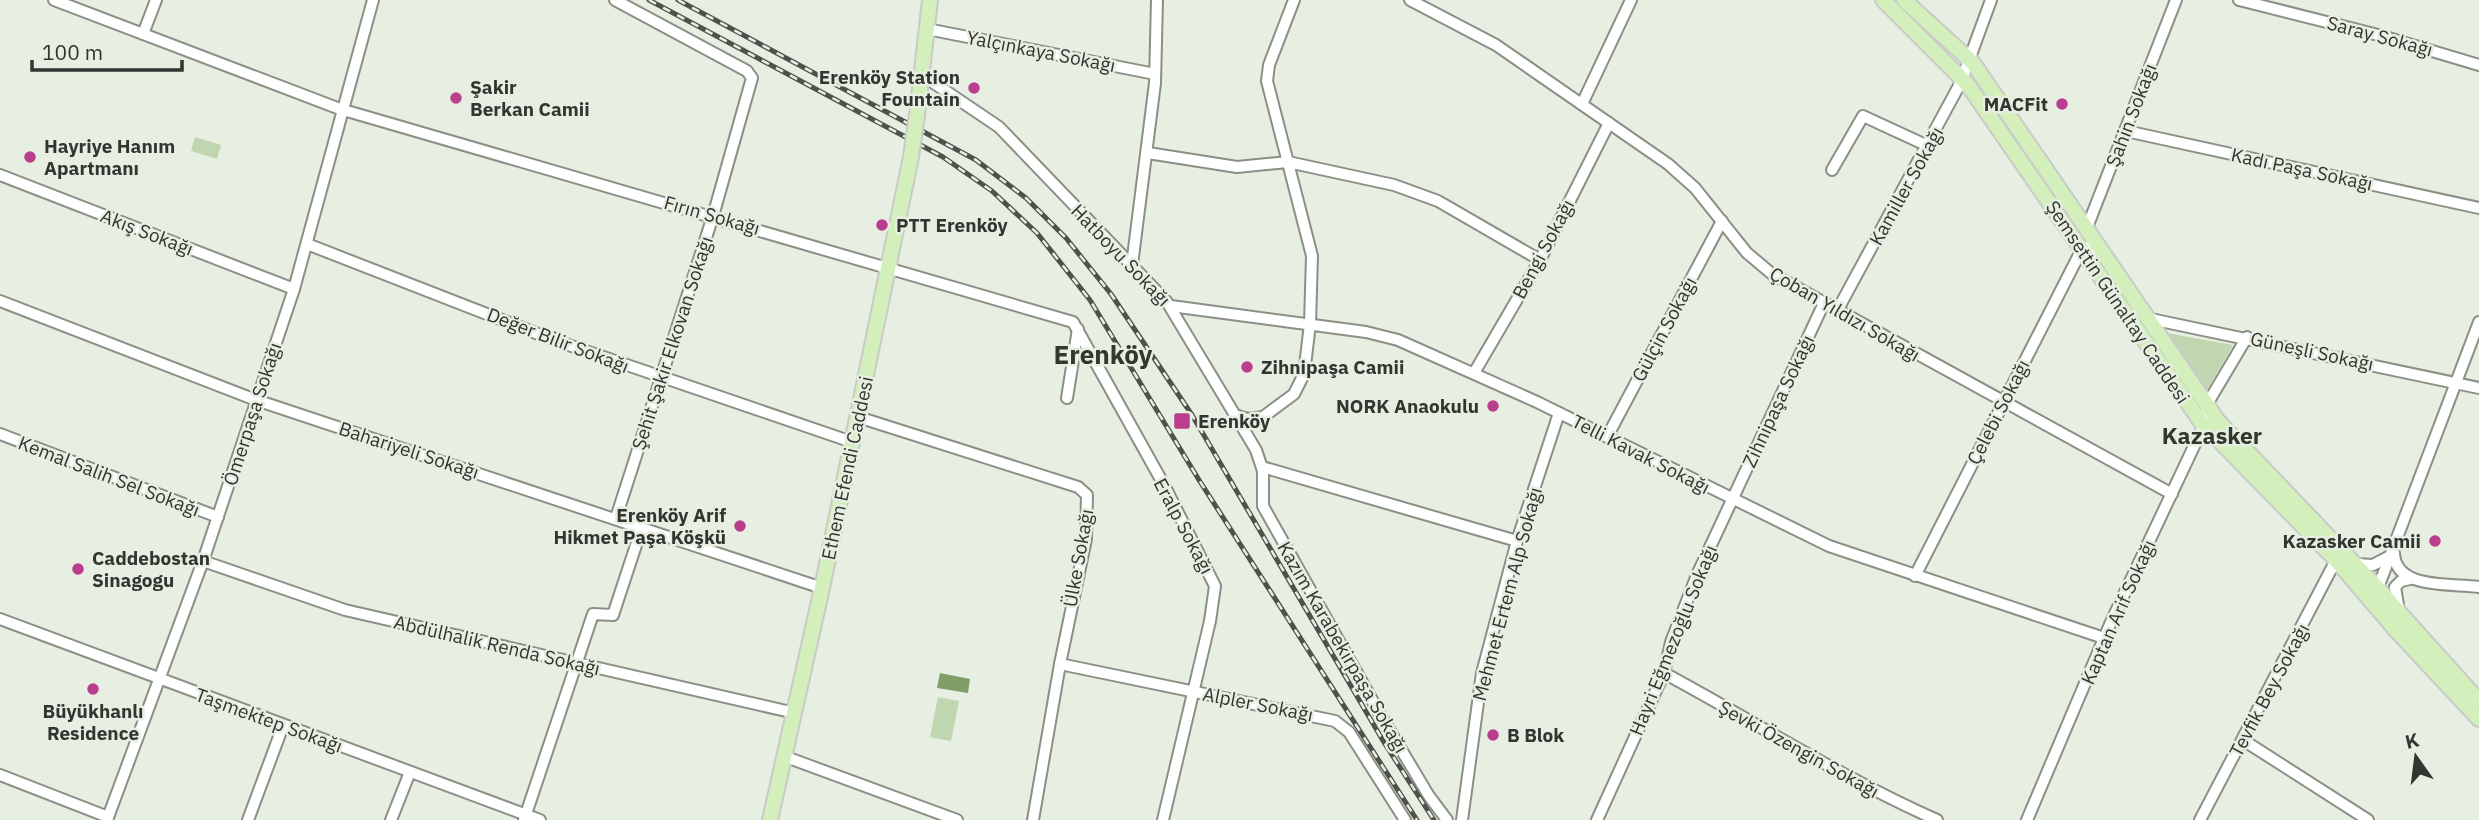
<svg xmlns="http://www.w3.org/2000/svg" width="2479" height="820" viewBox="0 0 2479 820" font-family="'IBM Plex Sans',sans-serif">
<rect width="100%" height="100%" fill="#e7eee2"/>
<!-- green -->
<g fill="#c0d6b1">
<path d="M195,137L221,145L217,159L191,151Z"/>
<path d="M2167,333L2233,345L2207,390Z"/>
<path d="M938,697L959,701L951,741L930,737Z"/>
</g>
<!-- water -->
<path fill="#809f68" d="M940,673L970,679L968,693L937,688Z"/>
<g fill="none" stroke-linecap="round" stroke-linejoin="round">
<defs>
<g id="minor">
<path d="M54,0L340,109L1073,322L1164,485L1215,586L1210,621L1163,820"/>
<path d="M615,0L747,71L752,78L713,216L616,518"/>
<path d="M1410,0L1496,45L1668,164L1695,188L1747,253L1772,274L2172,494"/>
<path d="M2239,0L2382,36L2479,65"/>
<path d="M927,29L1155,74"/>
<path d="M143,34L156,0"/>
<path d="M922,75L999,127L1167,302L1256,450L1263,471V506L1381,716L1429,796L1447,820"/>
<path d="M1582,104L1631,0"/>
<path d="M2126,131L2479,208"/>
<path d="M1148,153L1237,167L1288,162L1394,185L1438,201L1540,260"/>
<path d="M1832,170L1863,116L1928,146"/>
<path d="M0,175L294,289"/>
<path d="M2086,230L2176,0"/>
<path d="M307,244L551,339L852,442"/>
<path d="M1132,265L1155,83L1157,0"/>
<path d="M0,301L256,400L822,588"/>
<path d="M1171,306L1366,332L1398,340L1537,402L1829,546L2104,638"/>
<path d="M1837,311L1961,82L1991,0"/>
<path d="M2146,318L2479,388"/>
<path d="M1474,373L1540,260L1609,123"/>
<path d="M1067,398L1078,329"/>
<path d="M1238,416L1247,419L1263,417L1294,394L1304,374L1310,324L1312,256L1267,81L1269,65L1294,0"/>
<path d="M858,417L1078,487L1087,495L1086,539L1060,664L1033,820"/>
<path d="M0,434L218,517"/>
<path d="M1607,437L1722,221"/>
<path d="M1262,467L1517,541"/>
<path d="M2394,553C2395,590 2451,583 2479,587"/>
<path d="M203,561L345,610L795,713"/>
<path d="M2356,564L2373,565L2392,555"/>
<path d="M1915,576L2082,249L2092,246L2101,253"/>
<path d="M2376,593L2479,322"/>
<path d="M2399,611L2395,587L2401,581L2410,579"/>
<path d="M0,619L540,820"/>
<path d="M1060,664L1335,721L1349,732L1405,820"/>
<path d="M1664,673C1755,722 1842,778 1937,820"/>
<path d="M2243,740L2368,820"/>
<path d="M786,757L957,820"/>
<path d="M0,775L108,817"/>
<path d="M107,820L203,561L294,289L373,0"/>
<path d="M248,820L283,726"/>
<path d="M391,820L410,772"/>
<path d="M524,820L593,614L613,615L642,527"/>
<path d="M1462,820L1482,673L1517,541L1559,413"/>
<path d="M1597,820L1664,673L1671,642L1697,575L1824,303"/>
<path d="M2027,820L2111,622L2204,425L2208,414L2206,406L2247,337"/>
<path d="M2200,820L2336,560"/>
</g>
<g id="major">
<path d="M1883,0L1968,85L2201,422L2336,560L2394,628L2479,719"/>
<path d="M1904,0L1973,63L2218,421L2370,580L2479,701"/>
<path d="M917,115L930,0"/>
<path d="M770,820L822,588L911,157"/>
</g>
</defs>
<!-- minor casing -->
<use href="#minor" stroke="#8a9085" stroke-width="14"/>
<!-- major casing -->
<use href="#major" stroke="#cacac9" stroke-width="18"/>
<!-- minor -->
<use href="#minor" stroke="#fff" stroke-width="10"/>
<!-- major -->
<use href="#major" stroke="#d3f0bc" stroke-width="14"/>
<defs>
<g id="rail">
<path d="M649,0L943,157L992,191L1037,233L1090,300L1199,480L1417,820"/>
<path d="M678,0L976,160L1026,198L1066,238L1111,294L1192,415L1385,744L1434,820"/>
</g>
</defs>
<!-- rail casing -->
<use href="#rail" stroke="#4e524c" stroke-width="5"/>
<!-- rail -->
<use href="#rail" stroke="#e7eee2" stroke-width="2.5" stroke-dasharray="8" stroke-linecap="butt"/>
<defs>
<path id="major-bridge" d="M911,157L917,115"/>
</defs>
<!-- major-bridge casing -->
<use href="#major-bridge" stroke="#cacac9" stroke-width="18" stroke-linecap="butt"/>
<!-- major-bridge -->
<use href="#major-bridge" stroke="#d3f0bc" stroke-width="14"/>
</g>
<!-- markers -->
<g fill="#ba3e8d" stroke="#e7eee2" stroke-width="2.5">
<circle cx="974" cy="88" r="7"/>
<circle cx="456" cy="98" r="7"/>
<circle cx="2062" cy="104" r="7"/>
<circle cx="30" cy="157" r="7"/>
<circle cx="882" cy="225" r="7"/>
<circle cx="1247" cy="367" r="7"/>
<circle cx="1493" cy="406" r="7"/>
<rect x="1173" y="412" width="18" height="18" rx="3.5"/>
<circle cx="740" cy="526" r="7"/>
<circle cx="2435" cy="541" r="7"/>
<circle cx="78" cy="569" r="7"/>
<circle cx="93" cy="689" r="7"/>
<circle cx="1493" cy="735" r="7"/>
</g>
<g text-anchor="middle" stroke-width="5" stroke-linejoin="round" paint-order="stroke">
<!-- street labels -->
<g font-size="19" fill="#323530" stroke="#e7eee2">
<text transform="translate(2380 36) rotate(15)" y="7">Saray Sokağı</text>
<text transform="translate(1041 51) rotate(11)" y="7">Yalçınkaya Sokağı</text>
<text transform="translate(2131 115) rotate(-69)" y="7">Şahin Sokağı</text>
<text transform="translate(2302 169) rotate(12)" y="7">Kadı Paşa Sokağı</text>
<text transform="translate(1906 186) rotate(-61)" y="7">Kamiller Sokağı</text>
<text transform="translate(712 215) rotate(16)" y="7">Fırın Sokağı</text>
<text transform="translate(147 232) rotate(21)" y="7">Akış Sokağı</text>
<text transform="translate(1543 249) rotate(-62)" y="7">Bengi Sokağı</text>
<text transform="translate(1121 255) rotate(46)" y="7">Hatboyu Sokağı</text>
<text transform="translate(2118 302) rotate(56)" y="7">Şemsettin Günaltay Caddesi</text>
<text transform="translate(1845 314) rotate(30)" y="7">Çoban Yıldızı Sokağı</text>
<text transform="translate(1664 329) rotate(-62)" y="7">Gülçin Sokağı</text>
<text transform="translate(558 340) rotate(21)" y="7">Değer Bilir Sokağı</text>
<text transform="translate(672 343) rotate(-72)" y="7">Şehit Şakir Elkovan Sokağı</text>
<text transform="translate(2312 351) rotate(12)" y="7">Güneşli Sokağı</text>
<text transform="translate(1778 401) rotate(-65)" y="7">Zihnipaşa Sokağı</text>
<text transform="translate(1998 412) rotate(-63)" y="7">Çelebi Sokağı</text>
<text transform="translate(252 414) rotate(-72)" y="7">Ömerpaşa Sokağı</text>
<text transform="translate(409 450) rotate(18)" y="7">Bahariyeli Sokağı</text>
<text transform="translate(1641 454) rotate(27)" y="7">Telli Kavak Sokağı</text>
<text transform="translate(847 468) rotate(-78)" y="7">Ethem Efendi Caddesi</text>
<text transform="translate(109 476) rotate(21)" y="7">Kemal Salih Sel Sokağı</text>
<text transform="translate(1184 526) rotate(62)" y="7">Eralp Sokağı</text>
<text transform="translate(1078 558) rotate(-80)" y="7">Ülke Sokağı</text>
<text transform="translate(1507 594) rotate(-75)" y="7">Mehmet Ertem Alp Sokağı</text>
<text transform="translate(2118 612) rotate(-66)" y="7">Kaptan Arif Sokağı</text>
<text transform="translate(1673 640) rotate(-68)" y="7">Hayri Eğmezoğlu Sokağı</text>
<text transform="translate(497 645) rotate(13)" y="7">Abdülhalik Renda Sokağı</text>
<text transform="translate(1343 647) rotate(60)" y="7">Kazım Karabekirpaşa Sokağı</text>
<text transform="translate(2269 690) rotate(-62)" y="7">Tevfik Bey Sokağı</text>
<text transform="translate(1258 704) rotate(11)" y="7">Alpler Sokağı</text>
<text transform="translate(269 720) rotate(20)" y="7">Taşmektep Sokağı</text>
<text transform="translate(1799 749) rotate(29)" y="7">Şevki Özengin Sokağı</text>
</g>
<!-- poi labels -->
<g font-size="19" font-weight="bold" fill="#323530" stroke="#e7eee2" text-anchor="start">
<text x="960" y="84" text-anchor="end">Erenköy Station<tspan x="960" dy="22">Fountain</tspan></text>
<text x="470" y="94">Şakir<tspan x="470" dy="22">Berkan Camii</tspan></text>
<text x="2048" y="111" text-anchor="end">MACFit</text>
<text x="44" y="153">Hayriye Hanım<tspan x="44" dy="22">Apartmanı</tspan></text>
<text x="896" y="232">PTT Erenköy</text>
<text x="1261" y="374">Zihnipaşa Camii</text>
<text x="1479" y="413" text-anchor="end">NORK Anaokulu</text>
<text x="1198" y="428">Erenköy</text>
<text x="726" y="522" text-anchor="end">Erenköy Arif<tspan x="726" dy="22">Hikmet Paşa Köşkü</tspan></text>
<text x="2421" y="548" text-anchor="end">Kazasker Camii</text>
<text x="92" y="565">Caddebostan<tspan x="92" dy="22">Sinagogu</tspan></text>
<text x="93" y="718" text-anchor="middle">Büyükhanlı<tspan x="93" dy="22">Residence</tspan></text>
<text x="1507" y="742">B Blok</text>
</g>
<!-- quarter labels -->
<g font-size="23" font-weight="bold" fill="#32382e" stroke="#e7eee2">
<text x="2212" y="444">Kazasker</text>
</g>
<!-- district labels -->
<g font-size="26" font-weight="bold" fill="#32382e" stroke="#e7eee2">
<text x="1103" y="364">Erenköy</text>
</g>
</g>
<!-- north arrow -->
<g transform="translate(2416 757) rotate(346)" stroke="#e7eee2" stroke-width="5" paint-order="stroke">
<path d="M0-5L12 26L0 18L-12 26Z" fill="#323530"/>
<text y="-10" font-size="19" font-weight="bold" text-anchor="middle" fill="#323530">K</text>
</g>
<!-- scale -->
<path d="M32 60v10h150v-10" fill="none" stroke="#323530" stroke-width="3.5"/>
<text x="42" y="60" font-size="21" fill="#323530" stroke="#e7eee2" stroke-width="5" paint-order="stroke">100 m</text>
</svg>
